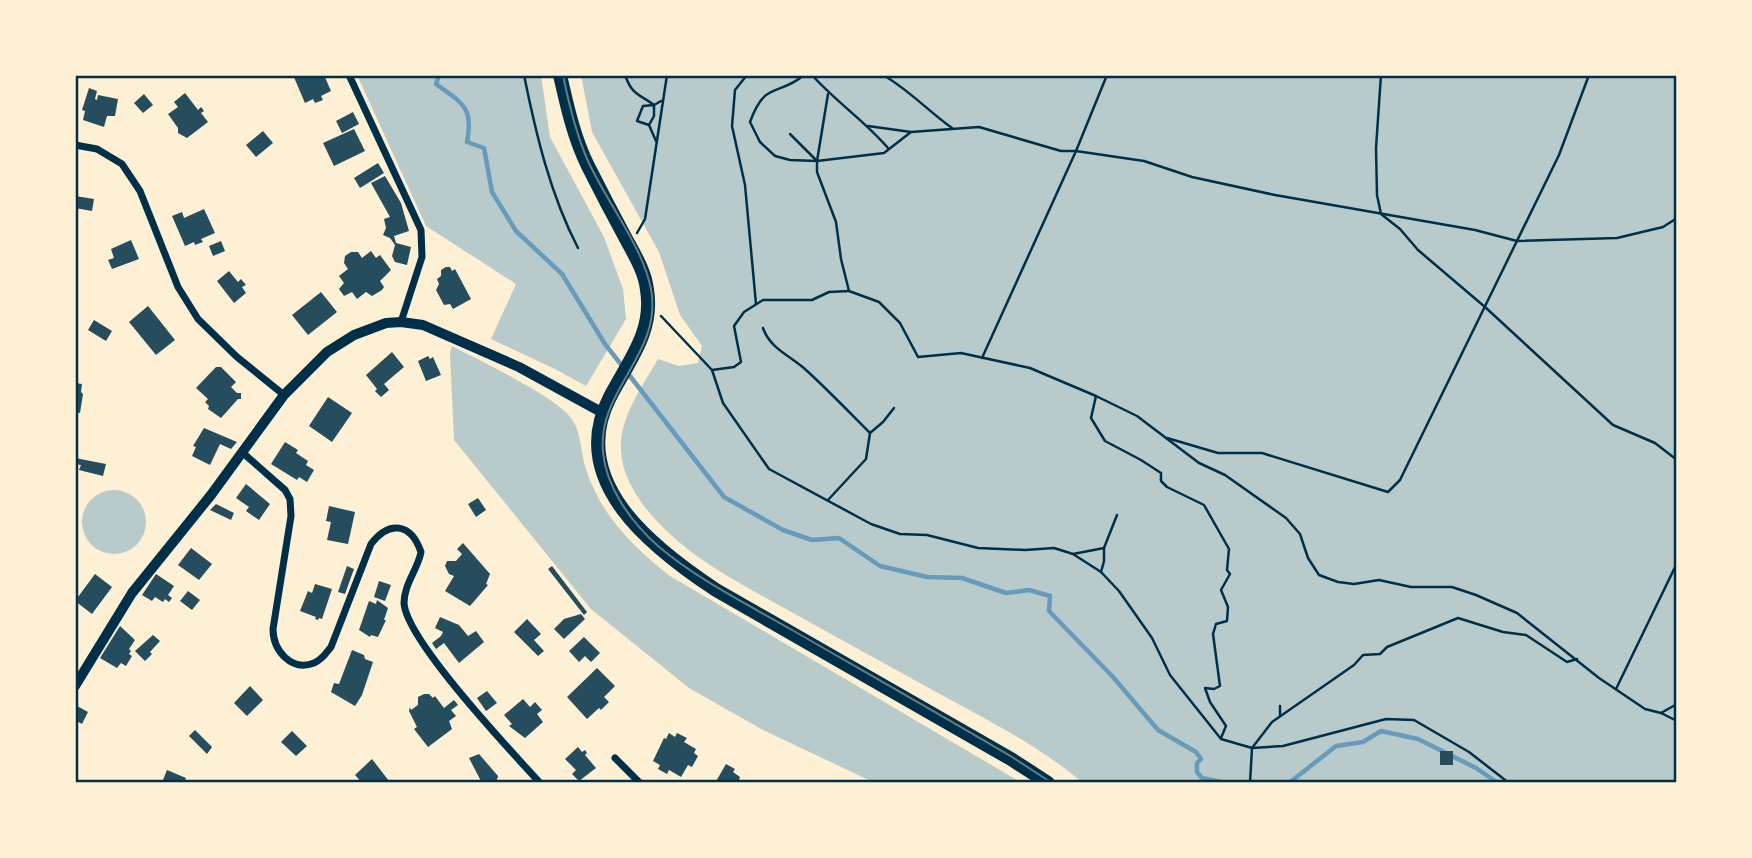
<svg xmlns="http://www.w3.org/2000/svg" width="1752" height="858" viewBox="0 0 1752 858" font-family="Barlow,sans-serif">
<rect width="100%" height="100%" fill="#fdf0d5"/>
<!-- green -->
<g fill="#b9caca">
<path d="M357,75H541L550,137L604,237L623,289L626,319L586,386L555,369L491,339L516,284L426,226Z"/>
<path d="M581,75H1677V783H1083C1042,748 995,724 949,699C894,669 840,639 786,609C750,589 711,569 679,542C653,520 622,486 621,450C619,417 643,386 658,359L679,366L698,363L702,346L680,315L659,252L592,132Z"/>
<path d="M452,346C480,361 553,395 571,418C582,433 580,451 586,469C600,514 633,547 670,576L1022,783H875L763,730L689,688L591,609L454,440L450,353Z"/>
<circle cx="114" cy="522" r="32"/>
</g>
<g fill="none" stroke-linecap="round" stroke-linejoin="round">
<!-- stream -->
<g stroke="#669bbc" stroke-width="4.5">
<path d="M439,75L436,84C462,103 474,107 467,142L484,148L492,192L516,231L562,274L605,344L724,497L783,530L812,540L839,538L880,566L927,577L962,578L1006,593L1029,590L1050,596L1049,611L1113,677L1158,730L1196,752L1201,759L1197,763V772L1202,778L1226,783"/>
<path d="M1289,783L1336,746L1363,742L1381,731L1418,739L1476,768L1498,783"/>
</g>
</g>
<!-- building -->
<g fill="#264d5e">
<path d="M293,75H324L331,91L321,96L323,100L315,103L313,99L305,103Z"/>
<path d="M89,88L97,91L95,99L97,100L98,95L118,99L115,116H107L104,127L83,120L85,111L82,110Z"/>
<path d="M185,93L198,110L201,107L204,111L201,113L208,122L187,138L178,133V128L168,114L178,107L174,102Z"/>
<path d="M144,94L153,105L143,113L134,103Z"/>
<path d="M353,112L359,124L342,133L336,121Z"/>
<path d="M354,129L365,151L334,166L323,143Z"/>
<path d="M263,131L273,143L256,157L246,145Z"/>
<path d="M378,163L384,173L360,188L354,178Z"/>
<path d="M385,176L401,203L409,231L394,236L396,243L411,247L407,265L395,262L392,256L395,245L390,238L383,235L386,228L384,219L390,217L371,183Z"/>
<path d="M75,196L94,199L92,211L75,208Z"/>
<path d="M204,209L215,233L201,239L203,242L195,245L194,242L185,246L172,216L182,212L184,218Z"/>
<path d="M131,240L139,259L112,269L108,260L114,258L111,249Z"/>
<path d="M221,241L225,251L213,256L209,246Z"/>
<path d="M371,251L376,258L380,255L391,270L380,281L384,287L382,290L372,296L366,292L357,299L352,292L344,296L339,289L344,283L339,276L348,269L344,263L345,256L351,252H358L362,258Z"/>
<path d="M446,267H450L452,271L455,269L471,299L453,309L450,304L444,305L436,290L439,284L437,279L441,276V270Z"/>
<path d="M229,271L238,282L241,279L246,285L242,287L246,293L234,303L217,281Z"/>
<path d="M321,292L337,312L308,335L292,315Z"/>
<path d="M148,306L175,340L156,355L129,322Z"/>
<path d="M94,320L112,331L106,341L88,330Z"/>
<path d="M392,352L404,367L384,384L389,390L381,397L375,391L377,389L366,375Z"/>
<path d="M428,356L430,359L433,357L441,375L426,381L418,361Z"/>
<path d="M216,367H221L236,382L231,387L237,393H241V399H238L221,418L208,409L209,406L205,402L208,399L196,388Z"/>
<path d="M75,383L82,384L81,392L83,394L80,413L75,412Z"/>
<path d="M328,397L352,413L332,442L309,426Z"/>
<path d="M204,428L237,442L231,449L220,444L210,465L192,456L196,447L193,446Z"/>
<path d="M285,442L298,450L296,453L308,461L306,465L314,470L307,482L299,477L297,480L271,464Z"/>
<path d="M75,458L106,464L103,476L79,470L81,465L75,464Z"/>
<path d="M246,484L270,504L259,520L246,511L249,507L236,498Z"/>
<path d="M478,498L486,510L476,517L468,504Z"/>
<path d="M216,504L234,513L231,520L210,510Z"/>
<path d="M329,506L355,512L348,544L327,540L331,522L326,521Z"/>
<path d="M463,543L490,574L486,584L488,585L470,606L445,591L454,576L449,574L445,566L447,561H456L462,554L457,549Z"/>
<path d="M191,548L212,564L199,580L178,565Z"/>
<path d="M347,566L354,569L345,594L338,592Z"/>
<path d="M552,566L587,612L584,615L548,569Z"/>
<path d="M95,574L112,587L92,614L75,601Z"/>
<path d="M156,574L174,586L168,595L172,598L169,602L165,599L163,602L155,597L152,601L142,595Z"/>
<path d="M379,581L391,585L385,601L374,597Z"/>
<path d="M315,584L332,589L322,619L319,618L318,620L315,619L316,617L300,611L308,591L312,593Z"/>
<path d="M188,591L200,600L192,610L180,601Z"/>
<path d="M377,600L388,608L384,620H386L378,637L371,635L370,637L359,630L369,601L376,604Z"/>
<path d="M581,614L585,619L564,639L554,629L564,619Z"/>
<path d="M440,617L459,625L468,636L476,631L484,642L459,663L444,643L436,649L432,643L441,636L443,632L435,628Z"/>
<path d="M527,619L541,634L534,640L544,651L538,656L514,632Z"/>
<path d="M120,626L135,640L129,649L131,651L129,654L132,656L126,666L121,663L117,668L100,658Z"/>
<path d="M153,635L160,641L150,652L152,654L145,661L135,651Z"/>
<path d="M584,637L600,653L591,662L585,656L579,662L569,651Z"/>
<path d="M352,650L364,655L365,659L373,662L362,695L355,706L331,692L334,683L339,684Z"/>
<path d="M597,668L615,686L604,697L609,702L601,710L599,708L587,719L567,697Z"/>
<path d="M250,686L263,700L247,716L234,703Z"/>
<path d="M487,691L497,703L486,711L477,698Z"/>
<path d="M424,694H429L433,698L435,696L444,708L454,700L458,705L451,710L456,716L449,721L452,729L428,747L414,729L417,727L409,711L410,707L411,710L418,705V697Z"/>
<path d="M523,699L530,707L535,702L542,710L537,714L543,722L525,738L509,726L512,724L504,715Z"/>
<path d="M77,706L88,712L82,724L75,720Z"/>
<path d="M195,730L212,747L207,754L189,736Z"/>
<path d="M292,731L307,746L296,756L281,742Z"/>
<path d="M669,733L675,737L677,733L687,738L684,742L696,749L694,753L698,756L692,767L688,765L681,777L669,770L667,774L658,769L660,765L653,761L664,738L666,739Z"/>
<path d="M578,747L582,752L585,750L587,753L585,755L596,768L579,781L572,774L576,770L565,759Z"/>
<rect x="1440" y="751" width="13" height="14"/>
<path d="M479,754L498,776L496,783H482L469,758Z"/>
<path d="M372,759L389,781L386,783H362L355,775Z"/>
<path d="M726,764L735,769L733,772L740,777L739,780L743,783H715Z"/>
<path d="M167,770L186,778L184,783H165L163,780Z"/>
</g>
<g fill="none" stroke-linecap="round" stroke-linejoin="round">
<!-- path -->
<g stroke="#003049" stroke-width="2.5">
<path d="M524,75C536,134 550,194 578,248"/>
<path d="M625,75C632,95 639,94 654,105"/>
<path d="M747,75L735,90L732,126L745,185L756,304"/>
<path d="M804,75C778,97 765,80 750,122L760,142L775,156L790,160L817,161L884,153L911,132"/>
<path d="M812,75C836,102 865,121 888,148"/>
<path d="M883,75C908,89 928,111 952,128"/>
<path d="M1381,75L1376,148L1377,195L1381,214L1400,229L1418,250L1485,307L1613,425L1655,443L1677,460"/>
<path d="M828,94L817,161V172L836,222L841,259L849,291L879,302L900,323L918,357L961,353L1030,368L1096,396L1137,416L1199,463L1225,475L1286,518L1300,534L1308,558L1319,575L1338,582L1354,584L1379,580L1411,587H1452L1476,595L1517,613L1599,678L1645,709L1661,713L1677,704"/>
<path d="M649,125L637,121L643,106L654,105"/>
<path d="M868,126L911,132L979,127L1061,151H1076L1144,161L1192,177L1275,195L1475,230L1517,241L1617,238L1663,227L1677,218"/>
<path d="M790,134L817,161"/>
<path d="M656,141L649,125L654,116V105L661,101"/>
<path d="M637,233L645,219L667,75"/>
<path d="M661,316L712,370L723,403L769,469L871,524L900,534L927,535L978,548L1025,550L1054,548L1073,554L1101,572L1119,591L1152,638L1170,675L1221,739L1252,748L1283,746L1386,719L1414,720L1469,752L1509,783"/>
<path d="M763,328C770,349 791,356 806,370C828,390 849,412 870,433L866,459L828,500"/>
<path d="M982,358L1076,151L1107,75"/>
<path d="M712,370L734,367L741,362L734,326L744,312L763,300H812L829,292L849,291"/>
<path d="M1096,396L1091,418L1105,441L1141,460L1161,473V481L1167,487L1204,505L1229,549L1227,570L1230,574L1221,590L1228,607L1227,621L1216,624L1213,634L1220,686L1214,689L1205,688L1210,702L1226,726L1221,738"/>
<path d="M870,433L883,422L894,408"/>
<path d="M1167,438L1218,453H1262L1388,492L1400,480L1559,155L1589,75"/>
<path d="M1073,554L1104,548"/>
<path d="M1101,572L1104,561V548L1117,515"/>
<path d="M1616,689L1677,563"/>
<path d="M1280,706V716"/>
<path d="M1661,713L1677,721"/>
<path d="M1250,783L1252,748L1272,722L1354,665L1363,655L1380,654L1387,647L1458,618L1503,632L1526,635L1567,662L1577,659"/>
</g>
<!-- minor -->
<g stroke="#003049" stroke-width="7">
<path d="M349,75L421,230L422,257L401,322"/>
<path d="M75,145L97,149L122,164L140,191L178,287L198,319L237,357L284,395"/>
<path d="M243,453L285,490L290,499L291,516L273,629C273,650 291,672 314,663C322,660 326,653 331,647L371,544C389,520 411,523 421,552C418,569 404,584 404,603C406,640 511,751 540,783"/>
<path d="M615,758L640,783"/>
</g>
<!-- tertiary -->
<path stroke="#003049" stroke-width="10" d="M75,686L132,593L211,495L284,395L327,352L354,335L386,323L401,322L423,325L519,367L603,413"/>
<!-- primary -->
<path stroke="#003049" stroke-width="14" d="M560,75C567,106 574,138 588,166C600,190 612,213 625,237C634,254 645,271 647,290C654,332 628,362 610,397C566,482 654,549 716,590L1011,759L1048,783"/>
<!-- tram -->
<path stroke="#657d81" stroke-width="2" d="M563,75C569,105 576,134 588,161C606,201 643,247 651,289C663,354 597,389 603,452C606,488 632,523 658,546C698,580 747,604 792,630C865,672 939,714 1012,757L1052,783"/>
</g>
<!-- border -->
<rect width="1752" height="858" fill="none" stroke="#fdf0d5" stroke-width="154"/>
<rect x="77" y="77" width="1598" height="704" fill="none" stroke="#003049" stroke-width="2.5"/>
</svg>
